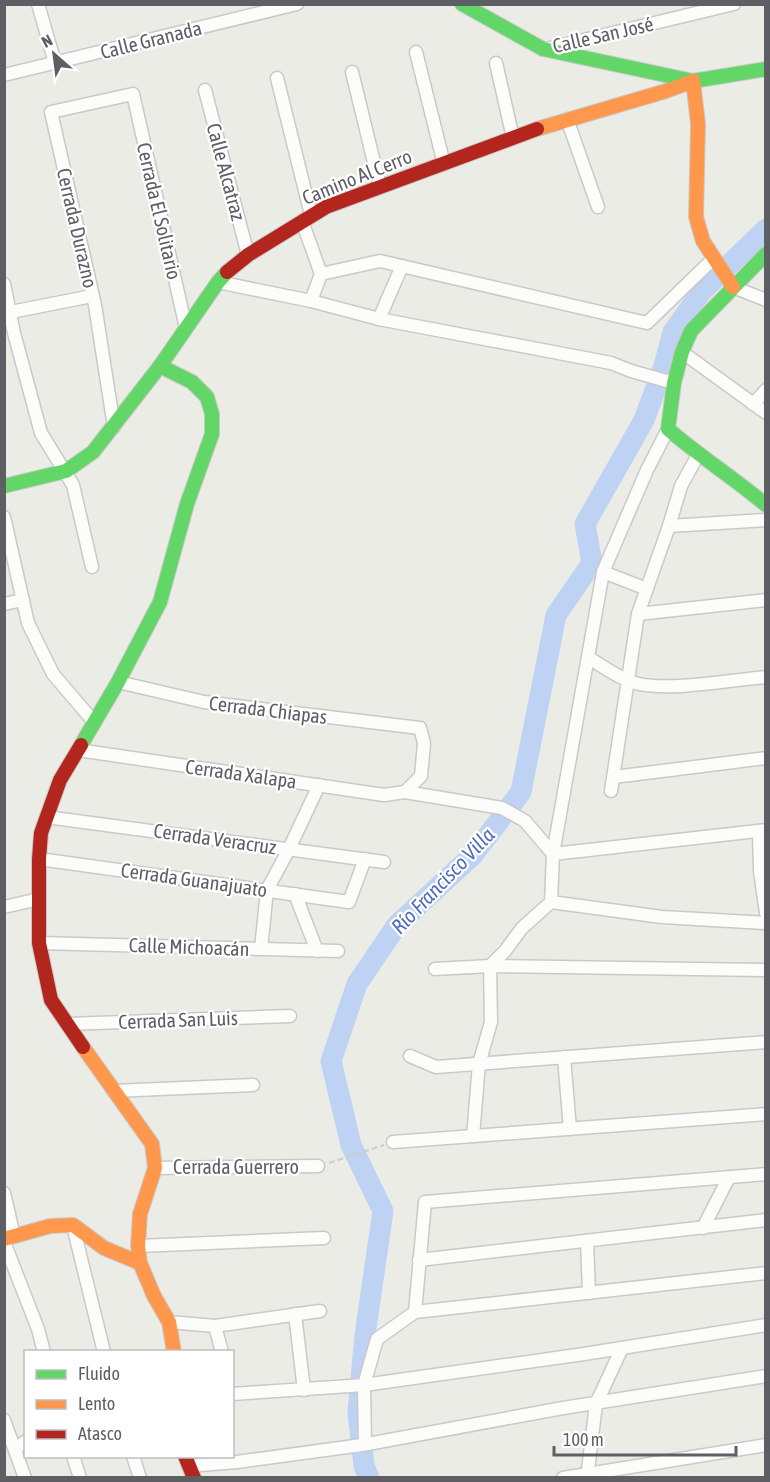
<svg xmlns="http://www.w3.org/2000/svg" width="770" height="1482" viewBox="0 0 770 1482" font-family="'Asap Condensed',sans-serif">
<rect width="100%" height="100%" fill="#ecece7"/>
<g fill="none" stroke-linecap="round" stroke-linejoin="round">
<!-- river -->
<path stroke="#bed2f3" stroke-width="21" d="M369,1478L364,1466L358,1412L365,1335L383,1211L351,1145L331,1061L357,984L397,925L473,855L521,792L556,615L592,563L585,524L644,420L664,366L673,332L702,291L766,229"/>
<defs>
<g id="street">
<path d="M38,4L55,63"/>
<path d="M550,48L734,4"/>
<path d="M416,52L444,164"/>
<path d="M496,63L513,138"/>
<path d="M352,72L380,187"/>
<path d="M4,75L297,4"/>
<path d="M277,78L311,215"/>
<path d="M205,90L248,255"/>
<path d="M567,119L598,207"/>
<path d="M302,221L321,274"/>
<path d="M218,282L311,301L379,319L611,363L631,371L674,383"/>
<path d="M4,284L14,333L41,433L73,485L92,567"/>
<path d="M733,287L766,300"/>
<path d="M311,301L321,274L380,261L647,323L713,259"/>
<path d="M11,312L92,296"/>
<path d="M379,319L402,266"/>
<path d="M682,352L766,413"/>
<path d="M753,404L766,390"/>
<path d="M114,427L95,305L51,112L133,94L186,328"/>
<path d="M4,517L28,623L53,674L94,722"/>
<path d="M669,526L766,520"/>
<path d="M603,572L647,589"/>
<path d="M4,604L23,600"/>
<path d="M638,614L766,600"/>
<path d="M589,658C604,667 621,680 639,684C671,691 731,680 766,677"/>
<path d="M118,682L204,702L420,728L424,743L421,776L405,792"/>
<path d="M78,750L384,795L405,792L502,808L525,821L553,854L766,830"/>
<path d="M614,777L766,758"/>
<path d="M611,791L638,614L669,526L681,486L698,455"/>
<path d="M46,817L384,862"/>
<path d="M759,831L760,871L766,913"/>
<path d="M39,859L349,902L365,859"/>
<path d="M295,894L317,951"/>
<path d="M551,902L662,917L766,923"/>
<path d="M4,907L39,899"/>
<path d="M39,943L338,951"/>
<path d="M261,949L267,890L289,849L319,785"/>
<path d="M435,969L490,966L766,970"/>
<path d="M67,1024L290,1016"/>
<path d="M410,1056L436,1067L766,1042"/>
<path d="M564,1057L570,1129"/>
<path d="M113,1091L253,1085"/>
<path d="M473,1136L479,1064L491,1022L490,966L505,951L522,928L551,902L553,854L603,572L647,470L668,429"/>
<path d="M393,1142L766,1114"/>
<path d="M155,1168L318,1166"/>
<path d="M4,1193L14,1236"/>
<path d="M73,1226L104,1352"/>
<path d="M703,1228L729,1177"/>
<path d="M587,1241L589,1293"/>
<path d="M4,1242L38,1329L44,1352"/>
<path d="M138,1246L324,1238"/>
<path d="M419,1260L766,1220"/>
<path d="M415,1312L766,1273"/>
<path d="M295,1314L304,1390"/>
<path d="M169,1322L215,1326L320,1311"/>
<path d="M215,1326L222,1352"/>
<path d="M232,1394L364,1385L584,1354L766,1325"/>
<path d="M4,1420L25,1478"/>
<path d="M365,1444L364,1385L377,1339L415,1312L425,1202L766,1174"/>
<path d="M15,1449L26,1441"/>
<path d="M73,1456L80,1478"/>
<path d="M133,1456L140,1478"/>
<path d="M188,1466L237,1462L362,1445L563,1408L766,1376"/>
<path d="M563,1478L766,1445"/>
<path d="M587,1478L596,1404L622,1348"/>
</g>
<g id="fast">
<path d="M462,4L543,49L693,81L766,69"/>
<path d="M766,254L691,331L682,352L674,383L668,429C699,456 734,478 766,505"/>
<path d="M4,486L66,471L93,452L160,366L218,282L227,272"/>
<path d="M81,745L118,682L160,602L187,504L212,434V414L207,397L192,382L160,366"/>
</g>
<g id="slow">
<path d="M693,81L698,124L696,217L703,241L733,287"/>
<path d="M537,129L666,91L693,81"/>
<path d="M83,1047L152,1144L155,1168L140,1214L138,1246L140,1263L154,1296L169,1322L174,1352"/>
<path d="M4,1239L50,1226L73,1225L104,1248L140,1263"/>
</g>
<g id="jam">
<path d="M227,272L248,255L326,207L537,129"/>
<path d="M81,745L60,780L41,833L39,859V943L51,1000L83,1047"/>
<path d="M185,1456L194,1478"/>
</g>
</defs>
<!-- street casing -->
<use href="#street" stroke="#c9c9c7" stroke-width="15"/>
<!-- fast casing -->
<use href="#fast" stroke="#c9c9c8" stroke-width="16"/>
<!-- slow casing -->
<use href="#slow" stroke="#c9c9c8" stroke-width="16"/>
<!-- jam casing -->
<use href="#jam" stroke="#c9c9c8" stroke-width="16"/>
<!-- path -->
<path stroke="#cacecd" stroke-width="2" stroke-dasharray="6 3" stroke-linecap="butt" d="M329,1163L384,1145"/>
<!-- street -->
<use href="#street" stroke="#fcfcfb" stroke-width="12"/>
<!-- fast -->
<use href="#fast" stroke="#63d668" stroke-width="14"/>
<!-- slow -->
<use href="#slow" stroke="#ff974d" stroke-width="14"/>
<!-- jam -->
<use href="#jam" stroke="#b3261e" stroke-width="14"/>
</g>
<g text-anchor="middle" stroke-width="4.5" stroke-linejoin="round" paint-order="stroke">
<!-- street labels -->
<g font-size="20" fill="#5d5f64" stroke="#fff">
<text transform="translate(603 35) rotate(-13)" y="7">Calle San José</text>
<text transform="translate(151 40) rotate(-14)" y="7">Calle Granada</text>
<text transform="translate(226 172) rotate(75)" y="7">Calle Alcatraz</text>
<text transform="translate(357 177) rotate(-22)" y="7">Camino Al Cerro</text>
<text transform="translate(159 211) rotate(77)" y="7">Cerrada El Solitario</text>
<text transform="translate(77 228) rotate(77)" y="7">Cerrada Durazno</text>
<text transform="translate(268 710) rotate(7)" y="7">Cerrada Chiapas</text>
<text transform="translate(241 774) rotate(8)" y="7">Cerrada Xalapa</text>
<text transform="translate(215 839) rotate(8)" y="7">Cerrada Veracruz</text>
<text transform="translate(194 880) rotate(8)" y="7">Cerrada Guanajuato</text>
<text transform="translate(189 947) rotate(2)" y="7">Calle Michoacán</text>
<text transform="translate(178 1020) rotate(-2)" y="7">Cerrada San Luis</text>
<text x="236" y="1174">Cerrada Guerrero</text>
</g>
<!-- water labels -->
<g font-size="21" font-style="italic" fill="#4f6eba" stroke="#fff">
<text transform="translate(443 881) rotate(-46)" y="7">Río Francisco Villa</text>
</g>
</g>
<!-- border -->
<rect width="770" height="1482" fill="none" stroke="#5d5f64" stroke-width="12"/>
<!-- legend -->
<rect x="24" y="1350" width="210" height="108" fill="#ffffff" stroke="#bebfc1" stroke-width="1.5"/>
<rect x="36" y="1370" width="30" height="9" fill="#63d668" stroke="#bebfc1" stroke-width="1.5"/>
<text x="78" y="1380" font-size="18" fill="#5d5f64">Fluido</text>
<rect x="36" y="1400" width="30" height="9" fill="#ff974d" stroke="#bebfc1" stroke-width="1.5"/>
<text x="78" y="1410" font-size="18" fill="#5d5f64">Lento</text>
<rect x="36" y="1430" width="30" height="9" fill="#b3261e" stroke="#bebfc1" stroke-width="1.5"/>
<text x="78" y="1440" font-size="18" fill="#5d5f64">Atasco</text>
<!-- north arrow -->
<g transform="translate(54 54) rotate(332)" stroke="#ffffff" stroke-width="4.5" paint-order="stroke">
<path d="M0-4.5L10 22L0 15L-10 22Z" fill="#5d5f64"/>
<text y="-9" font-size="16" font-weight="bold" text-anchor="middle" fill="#5d5f64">N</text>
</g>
<!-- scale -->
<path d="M554 1446v9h182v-9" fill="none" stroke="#5d5f64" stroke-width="3"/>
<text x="563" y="1446" font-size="18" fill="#5d5f64" stroke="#ffffff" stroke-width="4.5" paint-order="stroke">100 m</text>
</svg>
